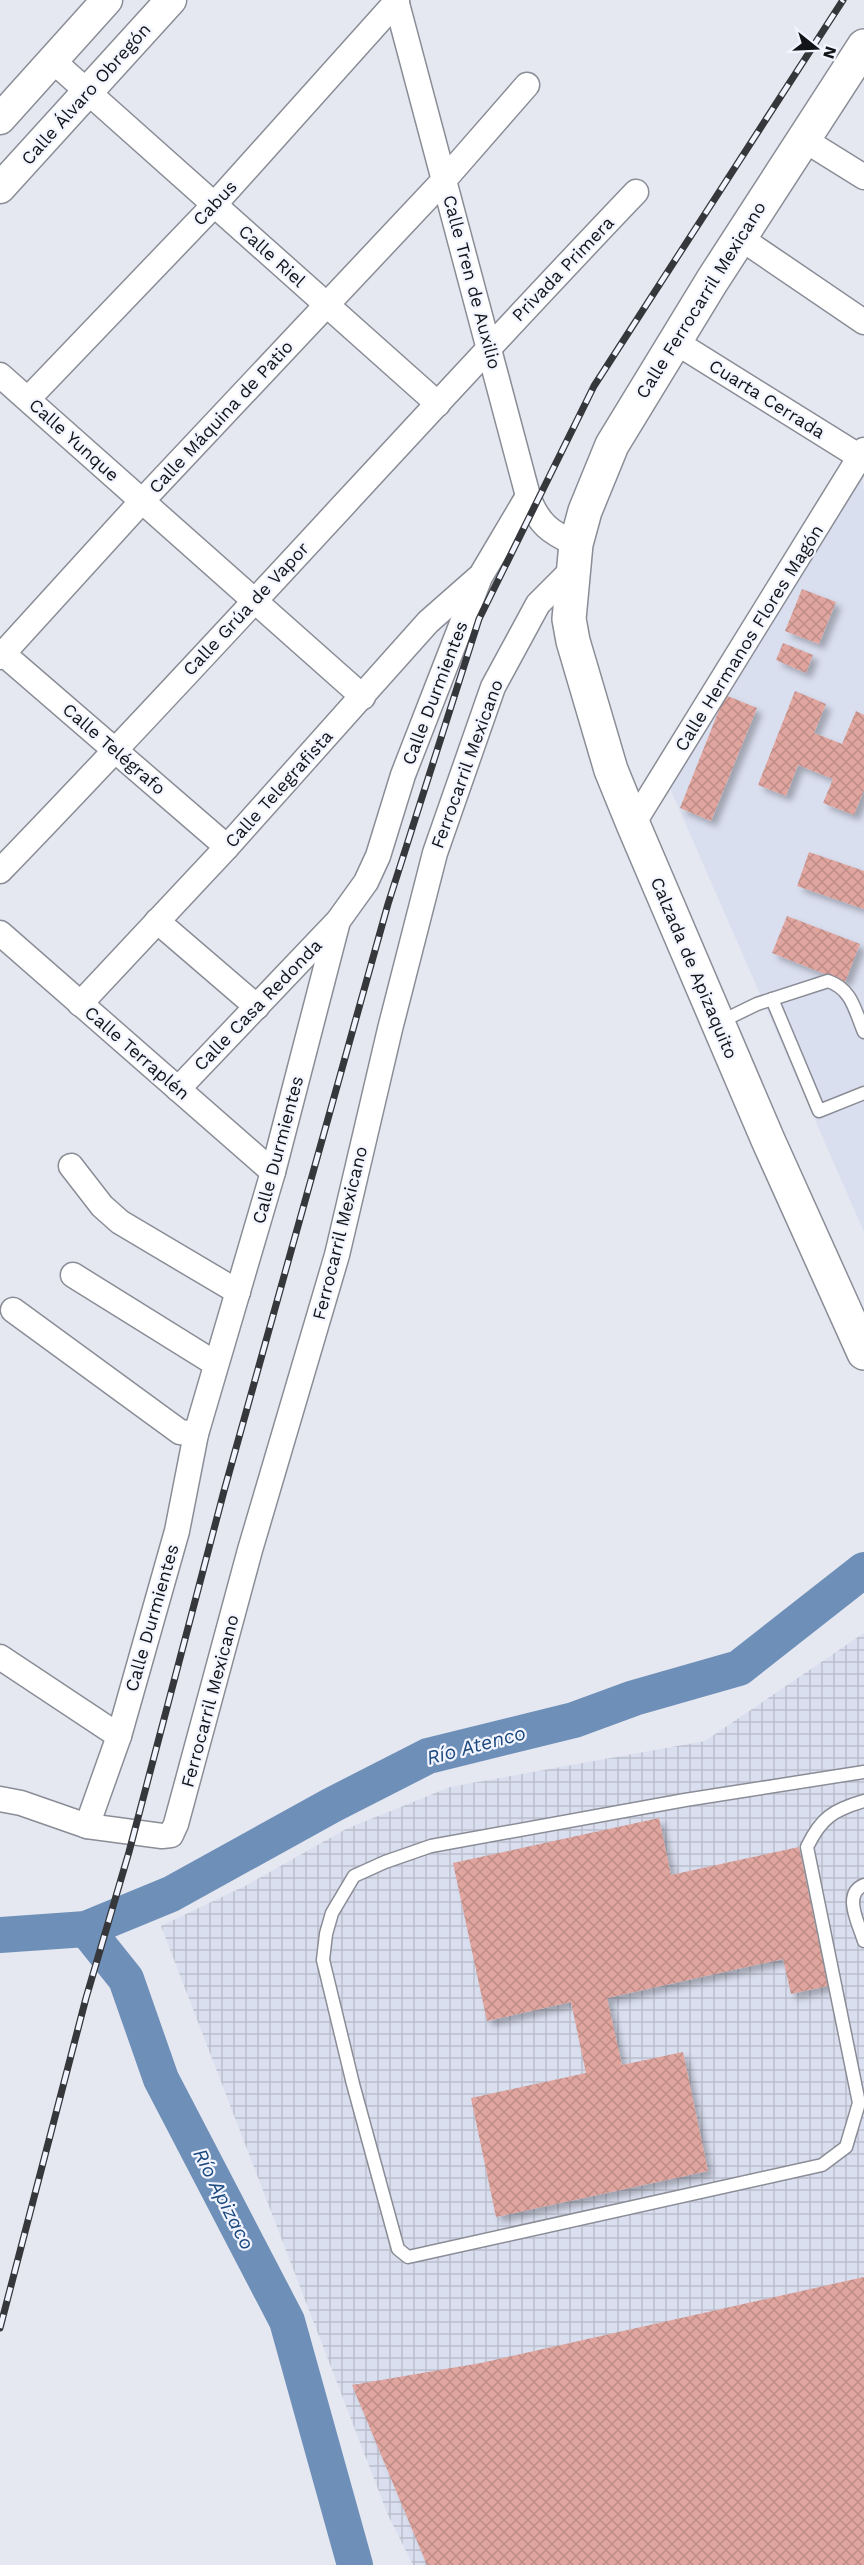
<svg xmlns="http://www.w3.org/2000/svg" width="864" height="2565" viewBox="0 0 864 2565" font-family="'Work Sans',sans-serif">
<defs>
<pattern id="industrial-grid" width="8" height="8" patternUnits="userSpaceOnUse" patternTransform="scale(1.5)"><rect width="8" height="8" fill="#dadff0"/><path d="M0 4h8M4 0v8" fill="none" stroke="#babecd"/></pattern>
<pattern id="building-cross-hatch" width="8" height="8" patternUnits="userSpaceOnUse" patternTransform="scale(1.5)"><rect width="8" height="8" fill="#e0a59e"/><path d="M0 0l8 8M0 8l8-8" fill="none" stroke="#bf8d87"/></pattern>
<filter id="shadow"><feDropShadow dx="5.5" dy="5.5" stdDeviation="3" flood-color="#0004"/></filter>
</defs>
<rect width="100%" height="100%" fill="#e5e8f1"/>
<!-- built -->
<path fill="#dadff0" d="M862,477L864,492V1232L666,779Z"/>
<!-- industrial -->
<path fill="url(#industrial-grid)" d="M864,1633V2565H413L388,2515L161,1926L247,1885L346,1829L450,1787L705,1741Z"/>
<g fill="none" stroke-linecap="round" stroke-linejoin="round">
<!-- river -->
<g stroke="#6e8fb8" stroke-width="36">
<path d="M86,1929L126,1979L161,2079L287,2321L355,2565"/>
<path d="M0,1935L86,1929L171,1894L332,1805L428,1756L574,1720L634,1698L739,1668L864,1570"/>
</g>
</g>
<!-- building -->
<g fill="url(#building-cross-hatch)" filter="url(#shadow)">
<path d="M802,589L836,602L819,644L785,631Z"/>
<path d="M783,643L813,655L806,673L776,660Z"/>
<path d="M795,691L826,704L814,733L842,744L856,711L864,715V790L854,815L823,803L833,779L798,765L786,796L758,785Z"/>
<path d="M725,695L757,708L711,821L680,808Z"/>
<path d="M809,852L864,871V909L797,886Z"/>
<path d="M787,916L860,944L845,982L772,953Z"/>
<path d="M659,1818L671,1875L799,1847L828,1986L791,1994L783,1959L607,1998L622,2065L683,2052L708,2171L496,2217L471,2098L586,2073L571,2002L487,2021L453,1863Z"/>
<path d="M864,2277V2565H427L352,2385L481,2363Z"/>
</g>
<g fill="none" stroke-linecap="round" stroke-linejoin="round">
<defs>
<g id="service">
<path d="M772,999L819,1111L864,1093"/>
<path d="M718,1023L757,1004L828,981C852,989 855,1011 864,1032"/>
<path d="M864,1772L685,1800L431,1846L385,1862L354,1876L332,1913L326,1934L323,1960L353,2084L398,2249L408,2257L822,2165L846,2147L859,2103L807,1847C821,1818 833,1810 864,1801"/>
<path d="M864,1885C842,1894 859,1924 864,1941"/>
</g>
<g id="minor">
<path d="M396,0L528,496C538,524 551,533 576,544"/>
<path d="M52,60L438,404"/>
<path d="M803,139L864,177"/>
<path d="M739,237L864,322"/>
<path d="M674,341L860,457"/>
<path d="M0,375L363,697"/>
<path d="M28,399L214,205L397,1"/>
<path d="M0,651L227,847"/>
<path d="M0,657L142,501L445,179L527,85"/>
<path d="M633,824L864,450"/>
<path d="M0,871C216,648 422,416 636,192"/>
<path d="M157,921L257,1007"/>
<path d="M0,933L273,1172"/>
<path d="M80,1004L227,847L428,622L478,578"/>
<path d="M178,1089L336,923"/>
<path d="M71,1166L102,1206L120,1222L238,1292"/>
<path d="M73,1275L216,1364"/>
<path d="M13,1310L180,1432L196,1434"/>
<path d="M0,1657L119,1736"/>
<path d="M0,1799L21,1803L87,1826L162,1836L171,1835L176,1824L250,1550L337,1255L390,1029L435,853L493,687L538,604L572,570"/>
<path d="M87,1826L119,1736L177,1531L196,1434L273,1172L338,921L366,882L378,856L403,775L480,577L528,496"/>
</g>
<g id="tertiary">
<path d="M0,119L107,0"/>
<path d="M0,188L171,0"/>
</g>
<path id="secondary" d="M864,46L712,281L612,445L585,511L576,544L569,619L573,641L611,770L633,824L768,1140L864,1353"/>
</defs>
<!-- service casing -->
<use href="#service" stroke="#8a8d96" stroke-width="15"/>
<!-- minor casing -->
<use href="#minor" stroke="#8a8d96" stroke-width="27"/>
<!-- tertiary casing -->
<use href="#tertiary" stroke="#8a8d96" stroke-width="33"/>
<!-- secondary casing -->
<use href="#secondary" stroke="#8a8d96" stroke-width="36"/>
<!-- service -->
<use href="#service" stroke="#fff" stroke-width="12"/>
<!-- minor -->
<use href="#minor" stroke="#fff" stroke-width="24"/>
<!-- tertiary -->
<use href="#tertiary" stroke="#fff" stroke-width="30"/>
<!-- secondary -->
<use href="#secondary" stroke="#fff" stroke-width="33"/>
<defs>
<path id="rail" d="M0,2328L86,1998L129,1852L224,1491L388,904L479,619L594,386L843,0"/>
</defs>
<!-- rail casing -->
<use href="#rail" stroke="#36373b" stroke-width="7"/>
<!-- rail -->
<use href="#rail" stroke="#f2f5ff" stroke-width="4.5" stroke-dasharray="14" stroke-linecap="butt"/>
</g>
<g text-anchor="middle" stroke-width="4.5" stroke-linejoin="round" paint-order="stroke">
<!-- street labels -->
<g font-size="18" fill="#131417" stroke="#f2f5ff">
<text transform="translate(86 94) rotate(-48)" y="6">Calle Álvaro Obregón</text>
<text transform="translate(215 203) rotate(-47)" y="6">Cabus</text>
<text transform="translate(272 256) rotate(42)" y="6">Calle Riel</text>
<text transform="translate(563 269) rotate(-46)" y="6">Privada Primera</text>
<text transform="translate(472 282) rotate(75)" y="6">Calle Tren de Auxilio</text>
<text transform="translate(701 300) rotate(-58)" y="6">Calle Ferrocarril Mexicano</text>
<text transform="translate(767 399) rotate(32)" y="6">Cuarta Cerrada</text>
<text transform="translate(221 417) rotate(-47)" y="6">Calle Máquina de Patio</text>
<text transform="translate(74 440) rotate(42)" y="6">Calle Yunque</text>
<text transform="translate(246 609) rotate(-47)" y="6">Calle Grúa de Vapor</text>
<text transform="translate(749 638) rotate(-58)" y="6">Calle Hermanos Flores Magón</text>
<text transform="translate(435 693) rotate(-69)" y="6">Calle Durmientes</text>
<text transform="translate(114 749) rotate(41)" y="6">Calle Telégrafo</text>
<text transform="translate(467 764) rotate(-70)" y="6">Ferrocarril Mexicano</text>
<text transform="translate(279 789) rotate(-48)" y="6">Calle Telegrafista</text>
<text transform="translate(694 968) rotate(67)" y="6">Calzada de Apizaquito</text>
<text transform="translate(258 1005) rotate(-46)" y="6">Calle Casa Redonda</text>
<text transform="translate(137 1053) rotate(41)" y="6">Calle Terraplén</text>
<text transform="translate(278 1150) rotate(-75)" y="6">Calle Durmientes</text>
<text transform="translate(340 1233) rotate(-76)" y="6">Ferrocarril Mexicano</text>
<text transform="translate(152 1618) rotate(-74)" y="6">Calle Durmientes</text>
<text transform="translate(210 1701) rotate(-75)" y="6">Ferrocarril Mexicano</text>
</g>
<!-- water labels -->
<g font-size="20" font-style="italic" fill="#1c497e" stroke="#f2f5ff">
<text transform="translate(476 1745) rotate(-15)" y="7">Río Atenco</text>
<text transform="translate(224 2199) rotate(63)" y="7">Río Apizaco</text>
</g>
</g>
<!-- north arrow -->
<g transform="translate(816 48) rotate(108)" stroke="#f2f5ff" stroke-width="4.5" paint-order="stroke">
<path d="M0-4.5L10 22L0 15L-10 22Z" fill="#131417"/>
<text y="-9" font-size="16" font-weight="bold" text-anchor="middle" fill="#131417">N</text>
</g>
</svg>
